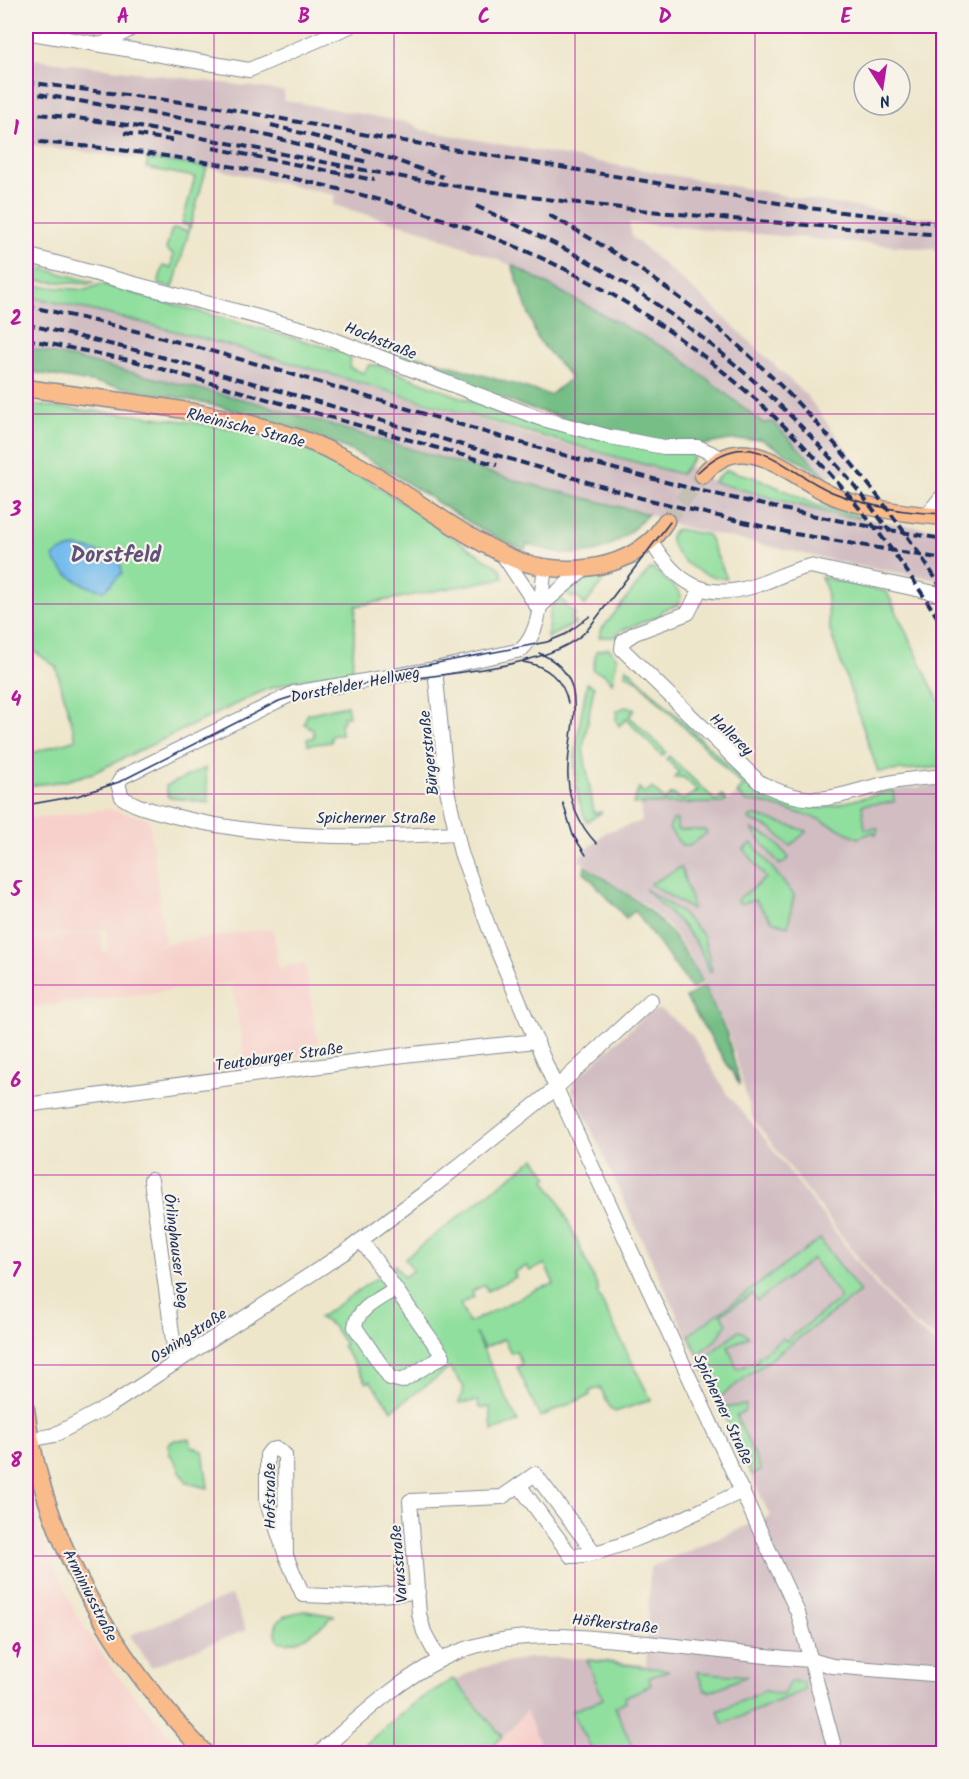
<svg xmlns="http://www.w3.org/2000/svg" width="969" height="1779" viewBox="0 0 969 1779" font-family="Kalam,sans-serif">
<rect width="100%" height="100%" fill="#f7f3e8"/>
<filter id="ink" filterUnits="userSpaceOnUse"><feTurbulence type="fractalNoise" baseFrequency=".0167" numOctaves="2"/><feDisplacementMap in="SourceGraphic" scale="12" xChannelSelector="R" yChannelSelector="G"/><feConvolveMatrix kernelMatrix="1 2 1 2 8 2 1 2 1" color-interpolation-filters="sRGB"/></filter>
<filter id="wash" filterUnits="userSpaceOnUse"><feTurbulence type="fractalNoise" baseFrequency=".008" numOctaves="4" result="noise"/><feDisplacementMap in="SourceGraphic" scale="24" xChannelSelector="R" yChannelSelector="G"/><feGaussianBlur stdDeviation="1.35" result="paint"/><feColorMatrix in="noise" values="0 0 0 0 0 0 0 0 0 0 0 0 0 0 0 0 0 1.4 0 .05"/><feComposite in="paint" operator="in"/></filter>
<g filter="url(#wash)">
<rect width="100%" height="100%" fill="#eee6ca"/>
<!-- built -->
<g fill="#f7d0cb">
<path d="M107,809L149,819L165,943L132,949L273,928L279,968L305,963L320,1053L246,1063L231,983L26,1008V940L100,931L103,952L109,951L106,929L26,938V819Z"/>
<path d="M26,1488L36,1524L76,1614L112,1669L184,1753H26Z"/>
<path d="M453,1681L501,1740L526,1711L544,1753L358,1754Z"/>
</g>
<!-- industrial -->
<g fill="#d2bec2">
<path d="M26,58L284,91L283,100L411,123L422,130L804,199L920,217L943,218V250L629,223L632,237L712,306L807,396L859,466L827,477L677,355L511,265L421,230L333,205L335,195L207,167L26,145Z"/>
<path d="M26,296L119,315L279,359L547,440L681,474L688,466L713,482L828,513L943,531V580L863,567L683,527L648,514L514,480L258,403L26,347Z"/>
<path d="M943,784V1344L912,1322L881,1288L753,1119L729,1034L690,956L671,929L647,906L580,861V856L606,832L642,821L640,804L722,803L752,787L791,805L823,808L893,790Z"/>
<path d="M658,1010L665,1012L692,1035L727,1094L765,1139L876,1286L913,1326L943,1348V1753H544L526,1711L501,1740L453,1681L479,1668L529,1658H587L646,1665L650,1567L770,1516L573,1090L574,1081L650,1011Z"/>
<path d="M232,1595L246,1630L151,1667L130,1635Z"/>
</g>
<!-- green -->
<g fill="#91df9e" stroke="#56877e" stroke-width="1.5" fill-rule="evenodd">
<path d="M148,159L207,167L173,288L158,284L163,266L171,268L173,254L166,250L171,231L174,228L188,231L189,226L182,224L195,177L146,168Z"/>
<path d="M26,264L93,282L87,284L26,280Z"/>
<path d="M101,284L347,353L351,359L349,367L363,373L369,365H377L481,405L566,431L691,454L694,457L681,474C462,418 248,342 26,296V285L86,290Z"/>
<path d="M34,405C144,418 260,418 360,476C408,504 452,539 500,568L503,578L356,606L352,672L294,681L265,690L93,773L65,781L26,786V755L76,739L56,667L26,645V413Z"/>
<path d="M726,470L757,478L816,505L854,514L859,518L828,513L713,482Z"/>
<path d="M676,529L708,535L727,579C703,577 674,562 670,536Z"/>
<path d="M650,569H654L679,592L681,596L678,605L662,610L661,615L620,631L615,637H599L602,629Z"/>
<path d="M611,571L585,605L576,596L572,598L563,589L581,578Z"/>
<path d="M821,577L887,592L943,710V767L878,772L830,630L826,588Z"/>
<path d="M557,595L575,614L571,619L576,623L547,638L550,612Z"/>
<path d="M609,648L617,658L612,683L604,674L593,670L596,651Z"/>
<path d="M626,667L735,772L764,795L791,805L823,808L893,790L894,802L862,805L865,829L878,828L876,835L873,832L858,838L819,819L763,803L747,802L737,793L743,786L637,680L625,674Z"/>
<path d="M587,683L594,687L583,748L594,813L602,812L587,822C565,778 579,730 587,683Z"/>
<path d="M347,705L349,716L343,717V722L340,723L341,734L331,736V742L308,745L307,739L314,737L313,729L304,724L307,714Z"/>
<path d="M627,706L635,710L629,716L666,752L662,756L626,719L619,726L616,720L617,711Z"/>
<path d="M669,756L716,801L722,795L726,801L722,803L633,804L639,788L645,794L652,788L665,800L672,794L683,800L698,791L683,777L674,778L679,772L666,759Z"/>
<path d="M205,768L209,803L168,797L166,786Z"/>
<path d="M757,816L807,831L790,846L772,829L749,820L750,817Z"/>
<path d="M673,820H677V830H705L707,833L689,846H682L669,829Z"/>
<path d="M751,829L772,838L789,858L780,865Z"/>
<path d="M752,843L794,895L788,926L772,921L755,900L740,904L737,900L766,878L744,849Z"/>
<path d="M681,867L693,907L691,909L650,884Z"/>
<path d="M645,889L679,911L703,935L712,971L710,972L700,949L682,925Z"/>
<path d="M535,1158L548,1177L545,1180L558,1199L599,1290L597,1292L651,1400L615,1412L610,1408L600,1387L589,1392L590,1395L540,1417L517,1367L522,1364L516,1351L511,1353L504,1339L484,1348L475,1333L518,1422L492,1431L490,1407L479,1408L478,1401L459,1403L464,1387L450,1368L392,1410L370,1381L367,1383L342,1346L345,1344L332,1325L319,1318L395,1265L404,1277L413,1270L405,1258ZM545,1264L554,1284L537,1289L469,1323L460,1304L474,1297L472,1291L485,1285L487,1291L516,1277L514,1272L527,1266L530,1271Z"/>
<path d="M820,1239L860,1292L717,1399L701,1361L739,1330L749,1337L728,1346L737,1369L758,1361L757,1358L783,1338L786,1341L841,1298L813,1259L757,1301L752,1294L721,1314L727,1323L718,1338L698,1354L689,1335Z"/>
<path d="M746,1405L744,1412L736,1415L761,1470L752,1475L721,1408Z"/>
<path d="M190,1439L191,1446L203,1451L208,1488L187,1483C180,1474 179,1463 170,1455L168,1444L175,1440Z"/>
<path d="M305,1611L334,1616C318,1628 300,1648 278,1641C269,1618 286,1614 305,1611Z"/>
<path d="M587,1660L669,1670L649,1678L651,1685L625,1697L626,1702L615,1707L635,1753H593L585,1735H583L572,1711L603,1699Z"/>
<path d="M697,1672L747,1676L709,1692L708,1689L705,1690Z"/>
<path d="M453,1679L502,1736L486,1753L369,1754L361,1748L415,1702Z"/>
<path d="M790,1681L803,1682L805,1690L723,1724L718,1711L765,1691L783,1695Z"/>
</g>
<!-- forest -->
<g fill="#74be85" stroke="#487672" stroke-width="1.5">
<path d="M512,265L677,355L763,423L773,422L827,477L761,439L730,440L702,445L660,443L619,434L526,407L383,355L381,345L550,395L571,378L537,338Z"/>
<path d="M26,347L258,403L514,480L648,514C609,557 582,562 527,544L525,550C460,525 408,476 343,447C244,403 132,390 26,371Z"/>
<path d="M585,866C642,904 670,919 702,982L692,989L635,911L626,918L584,872Z"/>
<path d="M704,986L727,1034L740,1085L686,998Z"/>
</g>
<!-- water -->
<path fill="#75bced" stroke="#4876a6" stroke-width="1.5" d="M75,547C89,547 98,554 111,554L121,565L122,573L105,590C87,590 60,573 53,557L59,552Z"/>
</g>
<g filter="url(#ink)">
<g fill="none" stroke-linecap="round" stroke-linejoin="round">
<!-- major-tunnel -->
<path stroke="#c4c1b4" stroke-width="16" stroke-dasharray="16 8" stroke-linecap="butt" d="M666,521L703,475"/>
<defs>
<g id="minor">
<path d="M26,32L249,70L350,26"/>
<path d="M103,44L136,26"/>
<path d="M26,255L314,332L539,418L610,437L664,447H698L722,458"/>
<path d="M926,516L944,494"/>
<path d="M651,541C676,583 705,602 754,586C773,580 790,570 810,566L944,595"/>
<path d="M503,555L538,608"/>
<path d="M700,589L688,613L635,633L623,641L622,649L759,782C814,811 833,796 888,783C906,779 925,778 944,776"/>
<path d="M538,608L584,569"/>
<path d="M435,669L447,790L461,853L498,952L556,1088L798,1613L836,1754"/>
<path d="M454,833C362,839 264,839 174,816C157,811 137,808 122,797L118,784L122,777L294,693L435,669L521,650C542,630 541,593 545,566"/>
<path d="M26,1105L412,1054L537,1041"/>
<path d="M151,1180L176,1362"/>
<path d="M361,1240L443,1356L402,1381L390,1378L355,1327C356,1309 381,1298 395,1289"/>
<path d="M26,1441L54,1435L111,1405L345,1252L435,1185L556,1088L651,1000"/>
<path d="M519,1485L571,1556C614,1556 701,1509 743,1491"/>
<path d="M286,1556L285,1455L277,1449L271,1450L267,1455V1499L286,1556L303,1595L353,1597L418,1592"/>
<path d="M439,1660L424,1632L419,1614L410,1501L502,1497L535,1474L594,1552"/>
<path d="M317,1754C356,1721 394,1683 440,1660C503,1628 567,1635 635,1642C694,1647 752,1656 811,1660L832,1666L944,1675"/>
</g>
<g id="major">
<path d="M26,388C118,402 213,408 302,439C376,465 433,520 503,554C547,576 611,575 649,542C656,537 661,528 666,521"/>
<path d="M703,475C747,420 797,486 844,500C876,510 910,514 944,517"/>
<path d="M26,1409C43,1542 115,1659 206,1754"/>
</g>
</defs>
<!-- minor casing -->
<use href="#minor" stroke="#848a94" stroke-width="16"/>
<!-- major casing -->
<use href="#major" stroke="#848a94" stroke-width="19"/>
<!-- minor -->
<use href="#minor" stroke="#fff" stroke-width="14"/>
<!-- major -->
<use href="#major" stroke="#fabb8b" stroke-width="16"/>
<!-- tram -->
<g stroke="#1b2f5e" stroke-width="1.5">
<path d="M698,472C751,420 782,471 832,492C866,506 906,513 944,514"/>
<path d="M539,653C597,678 565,731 568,777C569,803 579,825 597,844"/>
<path d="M523,662C546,665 564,680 568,703"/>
<path d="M390,672L547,642L566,634L590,616"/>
<path d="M563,803L573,835L586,855"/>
<path d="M26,805L77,796L119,782L279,701C355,673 540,683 588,629L670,522"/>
</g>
<!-- rail -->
<g stroke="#1b2f5e" stroke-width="4" stroke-dasharray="9 4.5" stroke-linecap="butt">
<path d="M26,82L219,107L373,136L808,208L944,224"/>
<path d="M26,92L234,127L367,162"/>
<path d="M26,113C165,124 300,161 438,183C605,211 775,223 944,235"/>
<path d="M271,125L363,149L443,177"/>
<path d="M124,133L177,141"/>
<path d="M26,141C225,156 465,200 636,309C764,390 865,499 944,628"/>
<path d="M213,148L374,180"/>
<path d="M476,206C516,225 556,243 594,265C709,331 813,425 890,532"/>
<path d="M549,215C591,238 631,262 669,290C776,367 875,480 944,592"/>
<path d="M26,306C179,337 326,385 475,429C629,476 785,514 944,539"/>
<path d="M26,324L147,353L298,396L641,498L795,534L944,559"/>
<path d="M26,339L134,361L497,465"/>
</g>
</g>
</g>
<!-- grid -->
<path fill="none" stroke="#b5179e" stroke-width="1.5" stroke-opacity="0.55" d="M214,26V1754M394,26V1754M575,26V1754M755,26V1754M26,223H944M26,414H944M26,604H944M26,794H944M26,985H944M26,1175H944M26,1365H944M26,1556H944"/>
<g text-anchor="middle" stroke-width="4.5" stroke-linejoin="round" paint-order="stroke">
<!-- street labels -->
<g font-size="16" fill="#1b2f5e" stroke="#f7f3e8">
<text transform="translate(381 340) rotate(22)" y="6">Hochstraße</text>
<text transform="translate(246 427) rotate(14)" y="6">Rheinische Straße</text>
<text transform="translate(355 684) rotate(-11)" y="6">Dorstfelder Hellweg</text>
<text transform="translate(732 734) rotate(44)" y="6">Hallerey</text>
<text transform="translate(428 753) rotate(-96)" y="6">Bürgerstraße</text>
<text x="376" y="823">Spicherner Straße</text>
<text transform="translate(279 1056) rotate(-8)" y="6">Teutoburger Straße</text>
<text transform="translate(177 1251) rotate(83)" y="6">Örlinghauser Weg</text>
<text transform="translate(188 1335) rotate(-33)" y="6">Osningstraße</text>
<text transform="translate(724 1409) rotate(65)" y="6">Spicherner Straße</text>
<text transform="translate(269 1496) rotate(-90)" y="6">Hofstraße</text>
<text transform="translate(398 1564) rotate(-95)" y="6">Varusstraße</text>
<text transform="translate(91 1595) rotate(63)" y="6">Arminiusstraße</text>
<text transform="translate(615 1623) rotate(6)" y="6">Höfkerstraße</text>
</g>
<!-- district labels -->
<g font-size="22" font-weight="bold" fill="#5f517c" stroke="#f7f3e8">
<text x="116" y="562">Dorstfeld</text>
</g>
</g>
<!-- margin -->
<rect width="969" height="1779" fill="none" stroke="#f7f3e8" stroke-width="66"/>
<!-- north arrow -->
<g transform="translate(882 87) rotate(168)"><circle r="28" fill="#f7f3e8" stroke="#9fa5b1" stroke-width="1.5"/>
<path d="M0-4.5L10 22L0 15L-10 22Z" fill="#b5179e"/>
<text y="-9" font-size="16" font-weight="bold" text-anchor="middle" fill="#1b2f5e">N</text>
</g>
<rect x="33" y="33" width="903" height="1713" fill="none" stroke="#b5179e" stroke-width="2"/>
<g font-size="20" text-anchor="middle" font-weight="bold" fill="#b5179e">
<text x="123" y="23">A</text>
<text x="304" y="23">B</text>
<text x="484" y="23">C</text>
<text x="665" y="23">D</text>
<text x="846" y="23">E</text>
<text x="16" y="135">1</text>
<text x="16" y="325">2</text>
<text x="16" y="516">3</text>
<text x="16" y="706">4</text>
<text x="16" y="896">5</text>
<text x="16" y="1087">6</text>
<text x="16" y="1277">7</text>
<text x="16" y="1467">8</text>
<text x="16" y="1658">9</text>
</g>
</svg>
